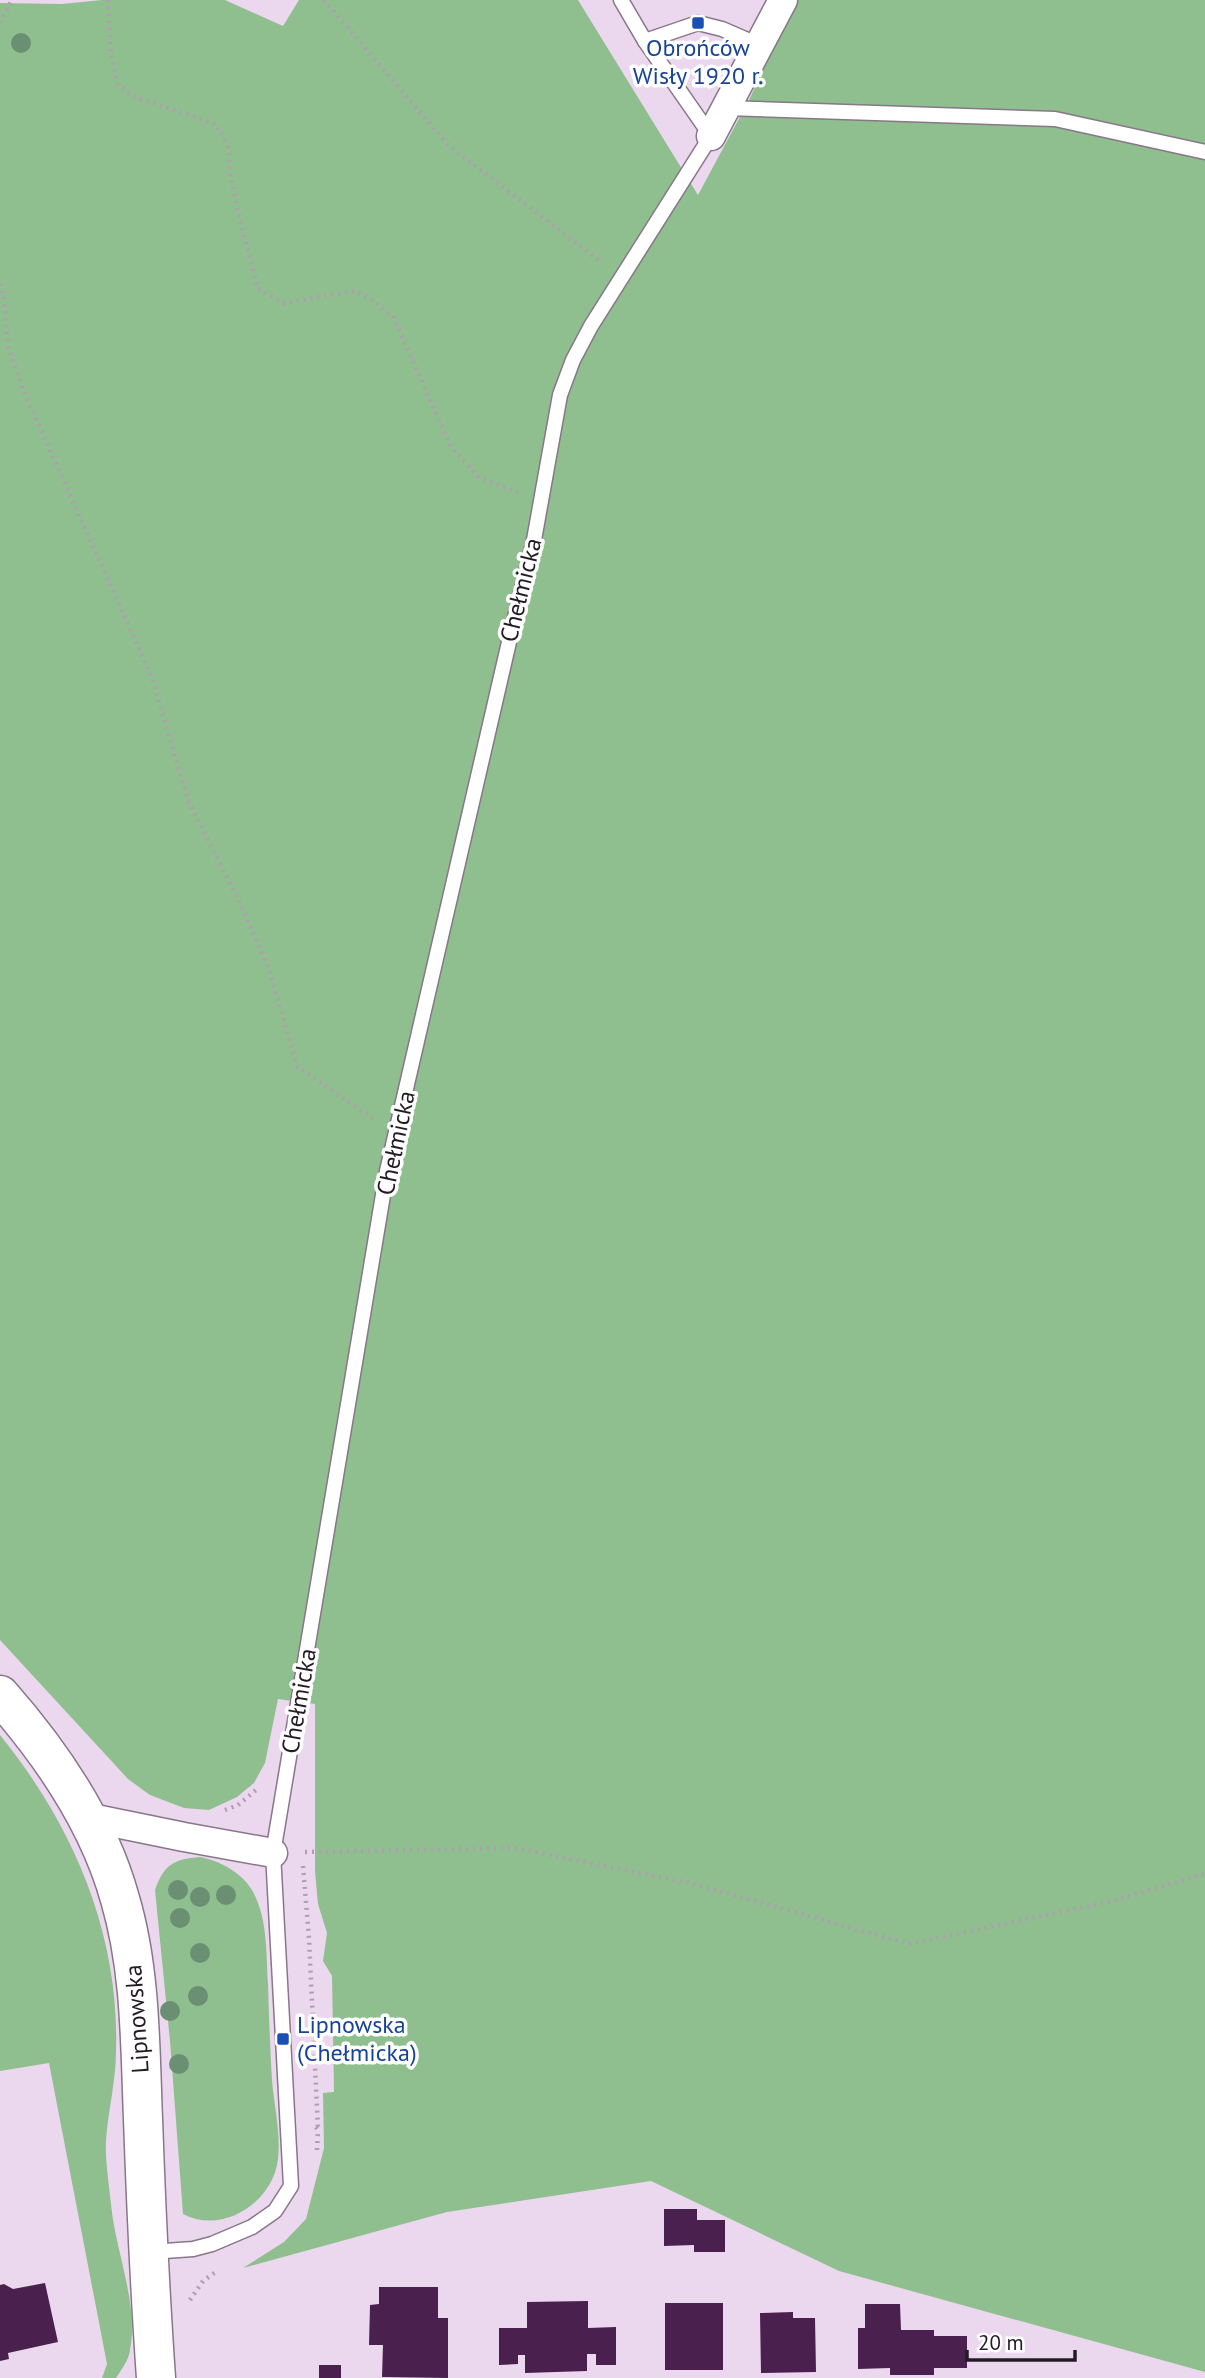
<svg xmlns="http://www.w3.org/2000/svg" width="1205" height="2378" viewBox="0 0 1205 2378" font-family="'PT Sans',sans-serif">
<rect width="100%" height="100%" fill="#ecd8ee"/>
<!-- green -->
<g fill="#8fbf8f">
<path d="M102,0H225L283,26L299,0H578L698,195L749,100L796,0H1205V2372L839,2271L651,2181L447,2212L243,2268L284,2242L306,2219L324,2148L323,2093L334,2092L332,1976L323,1961L327,1933L318,1904L315,1871V1704L278,1699L265,1763L254,1783L237,1797L209,1810L184,1808L150,1795L128,1779L0,1640V3L62,4Z"/>
<path d="M0,1735C73,1825 120,1934 116,2051C116,2081 108,2111 106,2141C105,2161 109,2183 111,2204C115,2250 139,2304 130,2350C129,2360 121,2370 116,2378H102L107,2364L49,2063L0,2071Z"/>
<path d="M200,1857C220,1861 241,1872 252,1890C268,1918 266,1953 268,1984C269,2016 270,2048 272,2080C274,2105 281,2134 278,2159C273,2203 222,2235 183,2214L170,2041L155,1890C164,1865 173,1859 200,1857Z"/>
</g>
<!-- building -->
<g fill="#49204e">
<path d="M664,2209H697V2220H725V2252H694V2245L664,2246Z"/>
<path d="M45,2283L58,2342L8,2353L9,2359L0,2361V2285L4,2284L13,2289Z"/>
<path d="M379,2287H438V2318H448V2378L382,2377L383,2345H369L370,2305L379,2304Z"/>
<path d="M588,2301V2328L616,2327V2365H596V2354H587V2371L525,2373V2355H518V2364L499,2365V2328H527V2302Z"/>
<rect x="665" y="2303" width="58" height="67"/>
<path d="M865,2304H900L901,2330H934V2336H967V2368H934V2375H890V2368L858,2369V2328H865Z"/>
<path d="M793,2312V2318H815L816,2372L761,2373L760,2313Z"/>
<rect x="319" y="2365" width="22" height="13"/>
</g>
<g fill="none" stroke-linecap="round" stroke-linejoin="round">
<defs>
<g id="lane">
<path d="M645,41L698,23L722,29L759,45"/>
<path d="M726,108L1055,119L1205,152"/>
<path d="M150,2252L193,2249L212,2244L252,2227L275,2211L291,2186L273,1853L387,1171L512,629L534,540L560,395L573,360L591,326L711,136L645,41L621,0"/>
</g>
<g id="street">
<path d="M711,136L783,0"/>
<path d="M86,1817L184,1837L273,1853"/>
</g>
<path id="secondary" d="M0,1695C52,1754 99,1823 120,1899C141,1970 140,2045 143,2119C146,2205 150,2292 156,2378"/>
</defs>
<!-- lane casing -->
<use href="#lane" stroke="#887689" stroke-width="17"/>
<!-- street casing -->
<use href="#street" stroke="#887689" stroke-width="31"/>
<!-- secondary casing -->
<use href="#secondary" stroke="#887689" stroke-width="41"/>
<!-- path -->
<g stroke="#ae9eb0" stroke-width="4.5" stroke-dasharray="2 5" stroke-linecap="butt">
<path d="M108,0L111,55L118,85L135,97L216,124L229,149L230,172L238,212L258,289L284,303L354,291L371,299L394,318L451,447L479,477L519,493"/>
<path d="M324,0L448,145L601,262"/>
<path d="M0,23L12,0"/>
<path d="M0,284L4,297L8,347L24,392L152,678L189,803L240,903L268,967L297,1066L373,1119"/>
<path d="M225,1810L238,1805L256,1790"/>
<path d="M305,1852L515,1848L690,1883L909,1944L1113,1901L1205,1874"/>
<path d="M303,1866L309,1938L318,2130L314,2125"/>
<path d="M317,2150L318,2130"/>
<path d="M190,2300L203,2281L217,2271"/>
</g>
<!-- lane -->
<use href="#lane" stroke="#fff" stroke-width="14"/>
<!-- street -->
<use href="#street" stroke="#fff" stroke-width="28"/>
<!-- secondary -->
<use href="#secondary" stroke="#fff" stroke-width="38"/>
</g>
<!-- trees -->
<g fill="#6a8f73">
<circle cx="21" cy="43" r="10"/>
<circle cx="178" cy="1890" r="10"/>
<circle cx="226" cy="1895" r="10"/>
<circle cx="200" cy="1897" r="10"/>
<circle cx="180" cy="1918" r="10"/>
<circle cx="200" cy="1953" r="10"/>
<circle cx="198" cy="1996" r="10"/>
<circle cx="170" cy="2011" r="10"/>
<circle cx="179" cy="2064" r="10"/>
</g>
<!-- markers -->
<g fill="#1a4fb4" stroke="#fff" stroke-width="2.5">
<rect x="691" y="16" width="14" height="14" rx="3.5"/>
<rect x="276" y="2032" width="14" height="14" rx="3.5"/>
</g>
<g text-anchor="middle" stroke-width="7" stroke-linejoin="round" paint-order="stroke">
<!-- transit labels -->
<g font-size="24" fill="#164399" stroke="#fff">
<text x="698" y="56">Obrońców<tspan x="698" dy="28">Wisły 1920 r.</tspan></text>
<text x="297" y="2033" text-anchor="start">Lipnowska<tspan x="297" dy="28">(Chełmicka)</tspan></text>
</g>
<!-- street labels -->
<g font-size="24" fill="#231b23" stroke="#fff">
<text transform="translate(521 590) rotate(-76)" y="8">Chełmicka</text>
<text transform="translate(396 1143) rotate(-78)" y="8">Chełmicka</text>
<text transform="translate(299 1701) rotate(-80)" y="8">Chełmicka</text>
<text transform="translate(137 2019) rotate(-94)" y="8">Lipnowska</text>
</g>
</g>
<!-- scale -->
<path d="M967 2350v10h108v-10" fill="none" stroke="#231b23" stroke-width="3.5"/>
<text x="978" y="2350" font-size="21" fill="#231b23" stroke="#ffffff" stroke-width="5" paint-order="stroke">20 m</text>
</svg>
